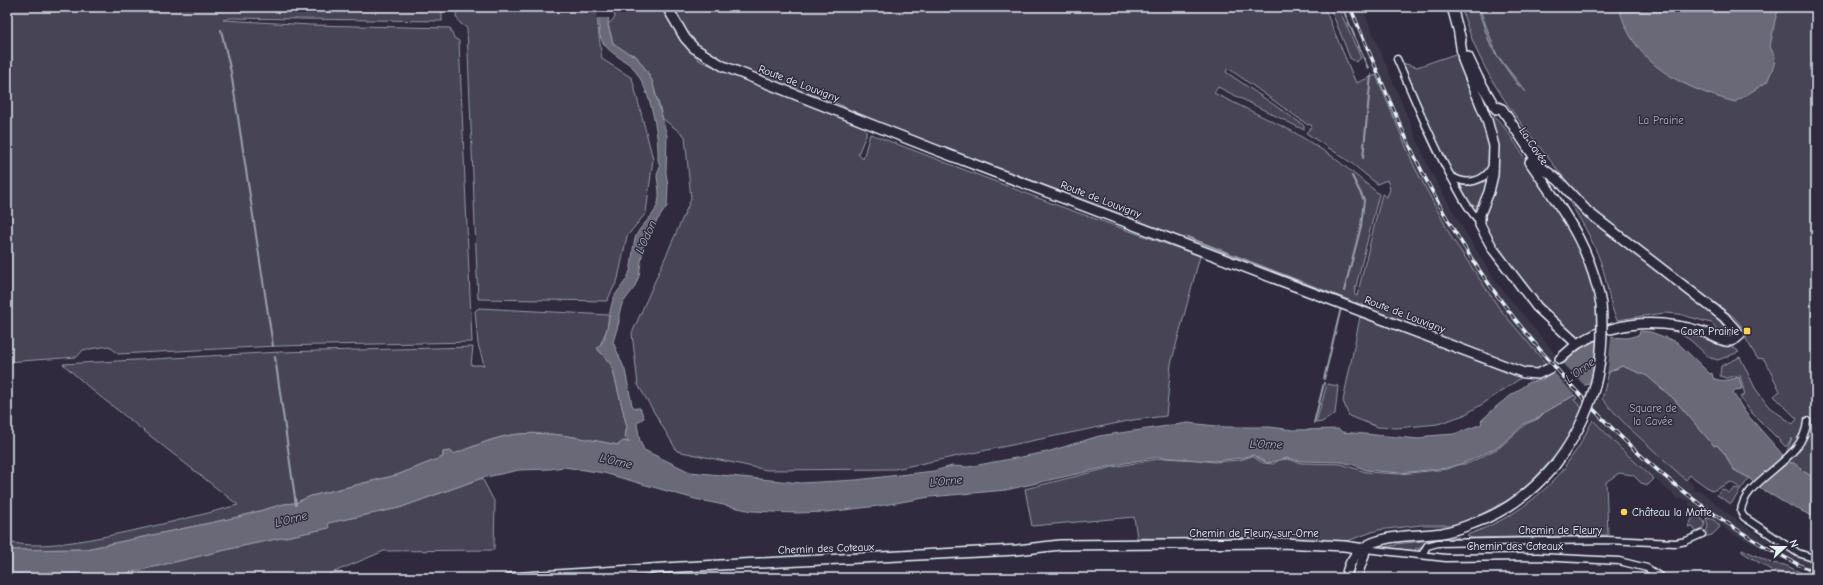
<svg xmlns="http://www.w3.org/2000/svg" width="1823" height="585" font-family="'Comic Neue',sans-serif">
<rect width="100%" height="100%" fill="#2f2a3d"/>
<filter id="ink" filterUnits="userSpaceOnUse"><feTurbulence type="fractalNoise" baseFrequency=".025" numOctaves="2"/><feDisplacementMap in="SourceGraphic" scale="8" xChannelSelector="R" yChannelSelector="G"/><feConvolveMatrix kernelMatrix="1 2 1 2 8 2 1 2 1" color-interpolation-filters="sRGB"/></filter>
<g filter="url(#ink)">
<g fill="#3b3749">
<polygon points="1346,7 1362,7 1429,168 1458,220 1496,282 1556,355 1547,365 1499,308 1471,267 1438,212 1414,166"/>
<polygon points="1589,387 1631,430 1693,485 1693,489 1695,491 1700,490 1726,512 1737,519 1737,521 1764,538 1805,560 1816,563 1816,576 1728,531 1715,520 1708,523 1705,517 1689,505 1689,501 1680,499 1679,500 1621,449 1574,400 1577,398 1579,400 1588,391 1587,389"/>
</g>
<g fill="#464455" stroke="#979aa6" fill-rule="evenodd">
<path d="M7,7h591c-3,5 3,43 4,52l30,19 21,81 -7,54 -19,23 -9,43 -11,22 -129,-2 -11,-271 -6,-4 -5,-7 1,-9h-15v13l-212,-3 -7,2 88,5 139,3 4,10 5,3 13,301 -195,4 -159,8 -9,-8 -26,4 -6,7 -70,5z"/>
<polygon points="612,7 663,7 682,42 700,61 866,127 866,135 858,154 863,159 870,134 876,136 1059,206 1200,256 1171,364 1166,416 1133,420 895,469 767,470 677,451 638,385 632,333 691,199 685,136 663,119 652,81 646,70 636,56 628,53 613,43 608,24 615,18 614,10"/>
<path d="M671,7h653l32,76 20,-8 38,91 38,72 47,70 48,57c-10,9 -27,2 -39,-1l-221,-84 -133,-53 -280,-106 -40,-19 -80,-27 -41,-17 -16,-14 -11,-13zM1228,68l80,57 1,-1 3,2 -6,7 44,29 27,22 10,-4 3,9 -3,8 -5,-3 -25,102 -3,-2 25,-100 -47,-38 -40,-25 -78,-38 4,-6 86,43v-4l-2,-2 -76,-52z"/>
<polygon points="1330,7 1338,7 1361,58 1356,62 1350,58"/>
<path d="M1461,7h355v472l-13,-8 -9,-8h-4l-5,-7 7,-18 -6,9 -34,-34 -12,-16 5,-2 -5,-20 -14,3 -6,-2 1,-10 19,-9 15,31 14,19 24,17 4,-5 -23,-23 6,-5 -16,-32 -7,-1 -11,-19v-7l-12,-15 -139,-104c-21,-21 -39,-45 -57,-68 -37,-47 -60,-80 -77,-138z"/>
<path d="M1458,53c9,25 37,84 33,109 -3,17 -26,20 -38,11 -2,-2 -4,-5 -6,-7l-45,-103 15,4z"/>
<path d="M1493,115c17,16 29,40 42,60 11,19 26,36 37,56 16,32 25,64 26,99l-21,8 -34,-27 -38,-49 -22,-37v-9l15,-56 -1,-21 -6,-22z"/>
<polygon points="1484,181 1488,183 1480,203 1475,206 1470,204 1460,189 1461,186"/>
<path d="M1570,196l144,119 16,18 -2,5 -14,-6 2,-3 -4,-6 -5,-1 -28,-8 -15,-1 -47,7c-9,-17 -9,-38 -16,-57 -8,-23 -21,-45 -35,-66z"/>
<path d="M479,308l130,7 -2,14 -9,21 11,10 3,6 15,61 -2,8 4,7 -4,-1 -7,4c-33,-6 -66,-14 -99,-11 -22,2 -44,12 -65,20l-4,-3 -7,1v5l-46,18 -86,21 -16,7 -11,1 -46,13 -152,32 -79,1v-8c33,7 68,0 100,-6 44,-9 88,-19 131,-31l-146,-115 -29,-26 218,-12 192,-5 -2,18h13l-6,-21 -3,-33z"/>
<polygon points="1360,317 1394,329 1521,378 1481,405 1464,415 1438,424 1397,428 1378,427 1349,416 1343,401"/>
<polygon points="1664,327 1704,336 1736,349 1739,352 1718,360 1710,358 1690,340 1679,333 1665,329"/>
<polygon points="1622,366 1647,375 1660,386 1674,399 1714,445 1717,445 1725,454 1734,470 1749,478 1731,504 1717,495 1722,489 1729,493 1735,488 1738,490 1740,488 1731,482 1712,491 1690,475 1686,480 1627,426 1602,399 1609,372"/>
<polygon points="1327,384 1338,386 1335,414 1322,422 1316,423"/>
<polygon points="1575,395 1577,398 1574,400 1583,409 1571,433 1556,455 1530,483 1508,500 1474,518 1453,525 1421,525 1378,530 1347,541 1137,538 1134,517 1032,526 1025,489 1113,467 1164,458 1199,460 1214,462 1240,460 1252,456 1263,463 1273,464 1279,460 1287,459 1301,463 1341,464 1366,472 1400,474 1447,469 1461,464 1467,464 1499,448 1526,424 1538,419 1544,413"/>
<path d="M1593,420l28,29 33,30 -6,6 -7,-2 -8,-8 -14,-2 -13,9 2,53 -137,3 -4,-3c42,-15 70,-35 99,-68l-1,-1 13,-18z"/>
<polygon points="482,478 495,503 494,550 384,551 320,578 81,578 124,574 238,547 328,528 327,523 399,508"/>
<polygon points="1695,513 1704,521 1705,525 1700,533 1697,533 1692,526 1688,527"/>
<path d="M1706,518c6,0 11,3 14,9l-8,8 -8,2 4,-11z"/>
<path d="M1459,537l-1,2c-14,1 -33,-1 -40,12l1,-2 -3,-1 -1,3 -31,-4 12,-2v-1z"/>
<polygon points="1742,549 1771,563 1785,565 1813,578 1790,578 1783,573 1771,570 1742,552"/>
</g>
<g fill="#696978" stroke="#9c9fab">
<path d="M600,7h9l-1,19 5,17 15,10 8,3 10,14 6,11 15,55 -1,37 2,13 -1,20 -21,31 -3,11 -4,28 -5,12 -12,16 -3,10v8l-6,20 12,28 7,35 3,3h5l4,10 -6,4 -1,2 3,17 4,9 46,22 111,11 55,-3 78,-9 18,-5 16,1 79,-15 52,-16 89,-13 38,4h44l23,3 46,-1 3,3 78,7 7,-3 27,-2 28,-10 -1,-3 17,-16 31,-23 13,-2 24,-21 25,-17 17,-5 19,1 12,-3 1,-4 11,1 26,10 33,32 2,-1 1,5c10,5 17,1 26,-1l3,12 -7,1 -2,3 12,19 45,51h4l9,8 13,8v39l-33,-16 -27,-17 -7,-7 -13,-7 -5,-5 -6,-12 -8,-9 -3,1 -40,-47 -27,-23 -25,-10 -23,11 -15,9 -9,9 -32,18 -5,5 -13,5 -25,23 -33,16 -20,6 -47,5 -34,-3 -12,-5 -13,-3 -41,-1 -13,-3 -19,5 -5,-2 -10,-6 -12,3 -28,3 -54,-4 -34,6 -119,27 -76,7 -52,9 -51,6 -31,1 -44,-2 -57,-12 -91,-26 -40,-6 -14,2 -31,1 -37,8 -83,30 -71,15 1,5 -91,19 -114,27 -43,4h-74v-28l79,-1 152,-32 46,-13 11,-1 16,-7 86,-21 46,-18v-5l7,-1 4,3c21,-8 43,-18 65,-20 33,-3 66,5 99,11l5,-4 6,1 -4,-6 2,-9 -15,-61 -15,-18c13,-8 10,-41 19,-54 5,-8 11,-13 14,-23 3,-11 2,-24 6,-35 5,-12 17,-18 21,-30 4,-11 1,-19 0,-30 0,-3 2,-5 3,-9 0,-3 -2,-5 -2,-8 1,-25 -7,-66 -22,-87 -4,-7 -9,-9 -16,-14 -24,-16 -22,-24 -20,-51z"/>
<polygon points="1477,7 1479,7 1497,55 1526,92 1517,84 1491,47"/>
<path d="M1619,7h167l-8,4 -3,9 -5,27 5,9 -1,9 -7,17 -32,20c-52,-14 -102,-37 -116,-95z"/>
</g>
<g fill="#2f2a3d">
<polygon points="598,10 610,10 611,18 596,18"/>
<polygon points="1608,335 1611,336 1611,338 1607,375 1600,379 1603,336"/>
<polygon points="1561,361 1586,387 1576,396 1552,370"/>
</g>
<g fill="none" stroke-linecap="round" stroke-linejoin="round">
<g stroke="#9c9fab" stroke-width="2">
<polyline points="1342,7 1368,68"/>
<polyline points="221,30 231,72 273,346"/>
<polyline points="1363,158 1371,75"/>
<polyline points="1187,237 1350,301"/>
<polyline points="1344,291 1361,226 1364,200 1352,176"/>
<polyline points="1328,303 1341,308"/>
<polyline points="1356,303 1372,310"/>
<polyline points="275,357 296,505"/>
<polyline points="1324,379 1341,308"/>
<polyline points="1314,423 1324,383"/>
</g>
<g stroke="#e8f1f8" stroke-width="9">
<g id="street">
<path d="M1397,59c19,43 36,87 59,127 7,13 14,26 24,36"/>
<path d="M1451,176c15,10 34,6 41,-10"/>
<path d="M1807,421c-2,41 -64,57 -66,91l3,5 54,36 18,6"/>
<polyline points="1365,549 1446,558 1538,557 1619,561 1647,568 1662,578"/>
<polyline points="1422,555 1427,546 1438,543 1606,540 1676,543 1686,541 1702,534"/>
</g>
</g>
<g stroke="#e8f1f8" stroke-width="12">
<g id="secondary">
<polyline points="667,7 685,38 694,48 723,66 936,150 1524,373 1538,374 1550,368"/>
<polyline points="1452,7 1461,40"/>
<polyline points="1459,34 1463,60 1487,120 1494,146 1493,175 1489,192 1480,214 1480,225 1493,249 1537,307 1577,344"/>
<polyline points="1468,57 1478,78 1496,109"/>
<path d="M1493,105l9,4 39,58 17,13 30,32 136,105 16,18c-4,4 -8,7 -14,6 -8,-1 -15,-7 -23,-9 -30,-9 -61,-12 -92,-3"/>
<path d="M1530,162c33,49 60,83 71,142"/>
<polyline points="1560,359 1577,344 1598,333"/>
<polyline points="509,578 681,567 1017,550 1060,545 1281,543 1344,546 1365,549"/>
<path d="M1346,578c7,-48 60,-40 96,-45 10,-2 22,-6 32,-10 32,-11 59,-32 81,-58"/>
<path d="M1357,578c1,-10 8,-20 8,-29"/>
</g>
</g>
<use href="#street" stroke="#2f2a3d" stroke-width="6"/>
<use href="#secondary" stroke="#2f2a3d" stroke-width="9"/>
<g stroke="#e8f1f8" stroke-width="3.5">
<path id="rail" d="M1350,7c30,69 57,141 94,206 33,59 73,112 118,162 73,83 153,151 254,198"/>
</g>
<use href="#rail" stroke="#2f2a3d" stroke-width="2" stroke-dasharray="6" stroke-linecap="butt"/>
<g stroke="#e8f1f8" stroke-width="12" stroke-linecap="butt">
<path id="secondary-bridge" d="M1555,465c38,-50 51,-99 46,-161"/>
</g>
<use href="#secondary-bridge" stroke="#2f2a3d" stroke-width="9"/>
</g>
</g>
<g fill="#ffd166" stroke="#2f2a3d" stroke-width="1.5">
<rect x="1743" y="327" width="8" height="8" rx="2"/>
<circle cx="1624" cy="512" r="4"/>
</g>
<g text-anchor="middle" stroke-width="3" stroke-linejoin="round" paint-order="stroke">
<g font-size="11" fill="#e8f1f8" stroke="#2f2a3d">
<text transform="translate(799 83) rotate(21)" y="4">Route de Louvigny</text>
<text transform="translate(1534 146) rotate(56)" y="4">La Cavée</text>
<text transform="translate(1101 199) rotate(21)" y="4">Route de Louvigny</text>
<text transform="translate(1405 314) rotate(21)" y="4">Route de Louvigny</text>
<text x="1560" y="534">Chemin de Fleury</text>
<text x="1254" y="537">Chemin de Fleury-sur-Orne</text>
<text x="1515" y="550">Chemin des Coteaux</text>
<text transform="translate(826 548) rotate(-2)" y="4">Chemin des Coteaux</text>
</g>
<g font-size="11" fill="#afb4bf" stroke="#2f2a3d">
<text x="1661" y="124">La Prairie</text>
<text x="1653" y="412">Square de<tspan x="1653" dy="13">la Cavée</tspan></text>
</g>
<g font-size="11" fill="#e8f1f8" stroke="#2f2a3d" text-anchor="end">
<text x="1739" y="335">Caen Prairie</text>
<text x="1632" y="516" text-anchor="start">Château la Motte</text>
</g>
<g font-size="12" font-style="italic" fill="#afb4be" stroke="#2f2a3d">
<text transform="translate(646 237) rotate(-66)" y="4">L'Odon</text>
<text transform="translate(1580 370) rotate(-36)" y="4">L'Orne</text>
<text transform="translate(1266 444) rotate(1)" y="4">L'Orne</text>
<text transform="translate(616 461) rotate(13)" y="4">L'Orne</text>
<text transform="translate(946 481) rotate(-6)" y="4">L'Orne</text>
<text transform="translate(291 519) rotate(-15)" y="4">L'Orne</text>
</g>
</g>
<rect width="1823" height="585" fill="none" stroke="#2f2a3d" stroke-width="24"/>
<rect x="12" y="12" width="1799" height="561" fill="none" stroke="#e8f1f8" stroke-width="1.5" filter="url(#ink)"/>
<g transform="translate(1785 547) rotate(69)" stroke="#2f2a3d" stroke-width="3" paint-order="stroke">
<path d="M0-3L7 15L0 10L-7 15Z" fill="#e8f1f8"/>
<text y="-6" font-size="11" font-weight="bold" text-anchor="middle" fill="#e8f1f8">N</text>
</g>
</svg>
